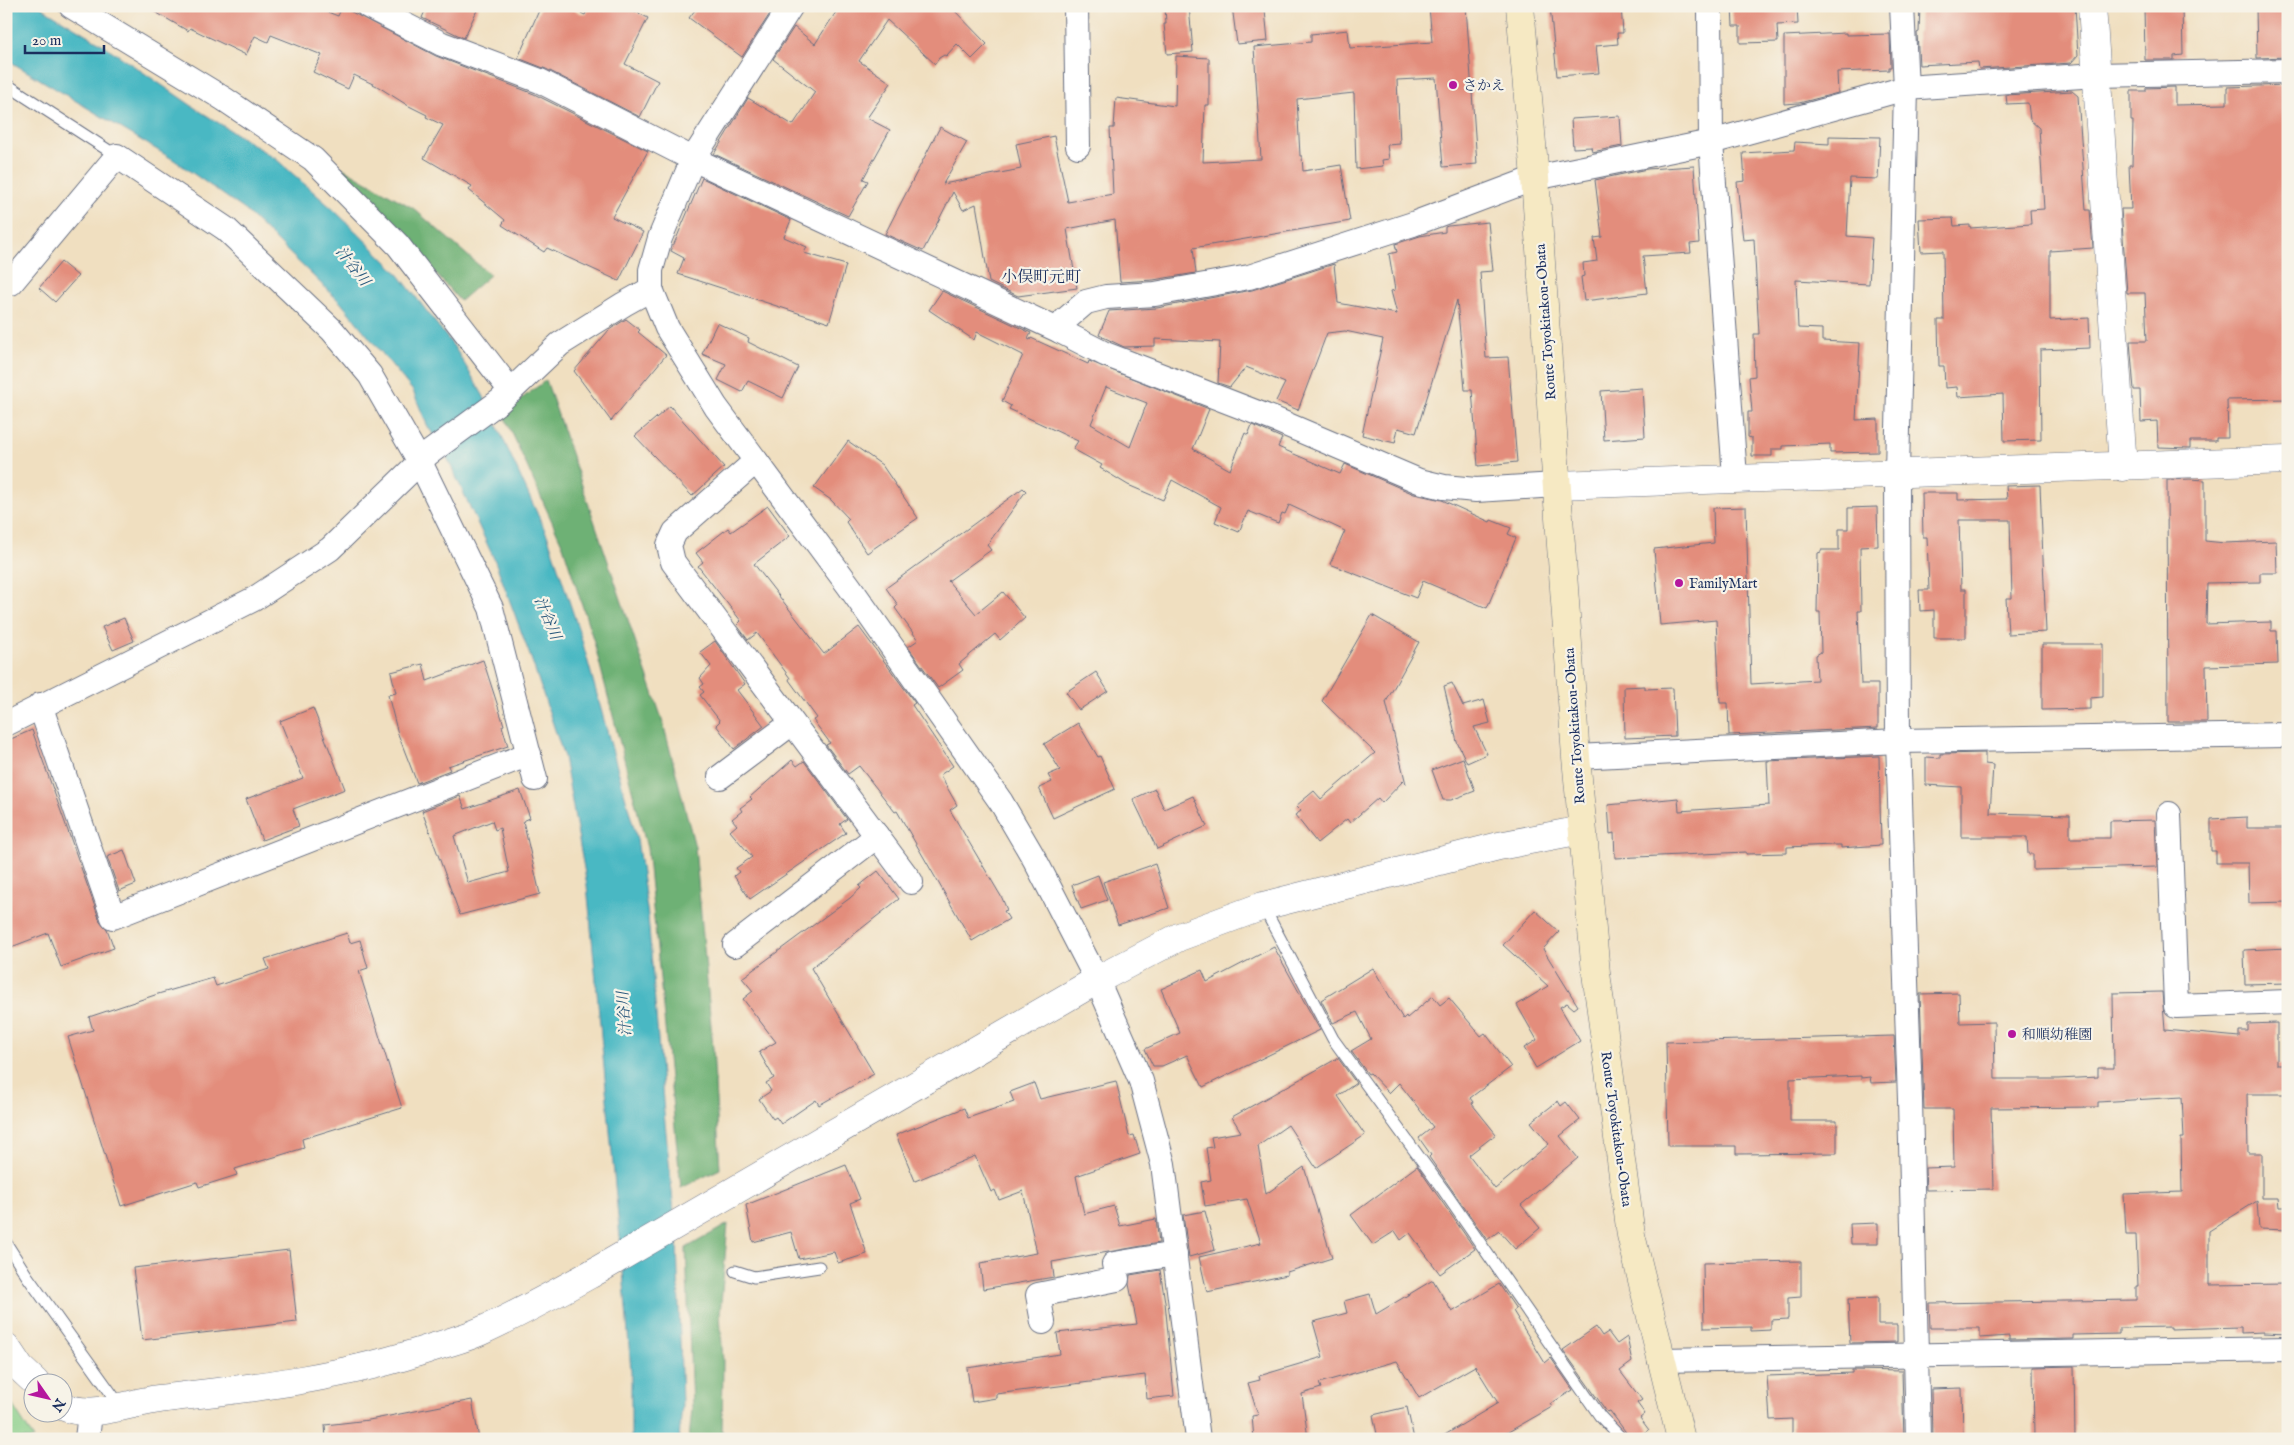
<svg xmlns="http://www.w3.org/2000/svg" width="2294" height="1445" font-family="'IM FELL English','Noto Serif JP',serif">
<rect width="100%" height="100%" fill="#f7f3e8"/>
<filter id="ink" filterUnits="userSpaceOnUse"><feTurbulence type="fractalNoise" baseFrequency=".02" numOctaves="2"/><feDisplacementMap in="SourceGraphic" scale="10" xChannelSelector="R" yChannelSelector="G"/><feConvolveMatrix kernelMatrix="1 2 1 2 8 2 1 2 1" color-interpolation-filters="sRGB"/></filter>
<filter id="wash" filterUnits="userSpaceOnUse"><feTurbulence type="fractalNoise" baseFrequency=".0096" numOctaves="4" result="noise"/><feDisplacementMap in="SourceGraphic" scale="20" xChannelSelector="R" yChannelSelector="G"/><feGaussianBlur stdDeviation="1.12" result="paint"/><feColorMatrix in="noise" values="0 0 0 0 0 0 0 0 0 0 0 0 0 0 0 0 0 1.4 0 .05"/><feComposite in="paint" operator="in"/></filter>
<g filter="url(#wash)">
<rect width="100%" height="100%" fill="#f0dfc0"/>
<polygon fill="#88ce88" stroke="#527e73" points="6,1395 34,1439 6,1439"/>
<g fill="#6eb174" stroke="#447069">
<polygon points="341,167 413,208 490,275 460,301"/>
<polygon points="546,380 662,719 695,847 713,1048 720,1169 681,1188 647,848 594,642 563,546 503,413"/>
<polygon points="728,1224 720,1314 723,1362 722,1439 689,1439 692,1408 686,1248"/>
</g>
<polygon fill="#49b8c3" stroke="#327490" points="6,6 39,6 102,44 198,110 276,159 335,211 396,271 455,348 483,395 548,537 581,637 637,839 648,916 664,1113 677,1241 682,1405 679,1439 631,1439 631,1371 623,1271 587,885 564,757 532,661 495,561 445,453 427,425 413,391 341,303 245,210 174,160 6,59"/>
<g id="blocks">
<g fill="#e38d7c" fill-rule="evenodd">
<polygon points="145,6 312,6 338,16 342,7 436,56 534,94 648,151 612,217 643,232 619,281 547,248 544,252 502,225 505,220 469,190 472,186 424,158 443,125 426,117 427,115 407,105 377,86 354,75 348,89 313,72 322,55 271,35 268,42 255,36 246,55 190,28 188,31"/>
<polygon points="427,6 479,6 464,38 422,18"/>
<polygon points="541,6 566,6 585,15 589,6 625,6 648,18 625,64 658,81 640,117 546,69 518,58"/>
<polygon points="698,6 775,6 742,57 689,18"/>
<polygon points="840,6 950,6 987,44 972,59 957,44 946,56 944,55 939,58 935,64 887,20 859,61 891,83 867,118 890,130 863,179 868,181 848,216 714,154 748,98 793,125 815,92 773,59 794,27 815,44"/>
<polygon points="1165,6 1189,6 1193,52 1167,54 1164,24 1166,24"/>
<polygon points="1232,6 1261,6 1261,10 1265,10 1268,41 1237,44"/>
<polygon points="1429,6 1466,6 1477,164 1443,167 1436,78 1397,80 1400,144 1387,145 1389,159 1382,160 1383,166 1356,169 1354,93 1297,99 1300,156 1302,156 1303,171 1341,165 1350,221 1193,248 1196,273 1153,280 1120,282 1115,220 1067,229 1077,288 1018,296 989,282 976,204 963,210 953,192 923,251 885,234 940,127 967,142 943,184 1021,169 1016,144 1054,136 1068,202 1113,194 1110,128 1114,128 1116,98 1175,106 1176,56 1209,58 1209,105 1205,105 1203,162 1261,159 1254,47 1311,42 1311,34 1348,30 1350,48 1432,42"/>
<polygon points="1550,6 1621,6 1623,33 1617,33 1618,44 1596,46 1599,73 1557,76"/>
<polygon points="1732,6 1797,6 1798,24 1777,25 1778,42 1740,43 1740,26 1733,26"/>
<polygon points="1920,6 1988,6 1988,9 2018,6 2075,6 2078,55 2071,63 1979,69 1978,62 1919,65 1917,33 1919,32"/>
<polygon points="2144,6 2182,6 2183,55 2174,56 2174,60 2145,60"/>
<polygon points="2256,6 2285,6 2285,29 2288,29 2288,57 2257,58"/>
<polygon points="1846,33 1846,35 1890,34 1891,67 1889,67 1889,70 1837,72 1838,93 1799,103 1784,104 1784,36"/>
<polygon points="2288,85 2288,399 2227,400 2228,438 2216,438 2216,441 2190,441 2190,448 2158,447 2157,421 2141,422 2140,390 2134,390 2130,341 2147,341 2145,293 2127,293 2121,209 2131,209 2129,165 2132,165 2133,121 2131,121 2131,91 2146,91 2146,88 2175,87 2175,105 2227,104 2227,87"/>
<polygon points="2072,91 2078,96 2086,210 2090,210 2093,248 2050,251 2050,320 2089,318 2090,348 2040,350 2041,440 2004,441 2003,394 1958,397 1957,387 1945,388 1944,366 1939,366 1938,320 1944,320 1943,251 1921,252 1919,219 1953,218 1954,226 1970,225 1970,228 2031,224 2030,210 2044,209 2039,128 2030,120 2028,103 2007,104 2006,95"/>
<polygon points="1620,116 1622,146 1592,152 1591,147 1573,148 1571,119"/>
<polygon points="1829,136 1880,137 1878,179 1850,178 1847,236 1872,238 1869,284 1796,280 1798,328 1822,329 1822,341 1860,343 1856,420 1878,419 1878,452 1830,453 1830,444 1783,446 1783,449 1772,449 1772,456 1752,456 1752,438 1748,437 1748,412 1752,412 1749,377 1755,376 1754,334 1759,334 1754,239 1743,240 1737,182 1745,181 1743,153 1794,150 1795,142 1829,144"/>
<polygon points="1694,166 1699,243 1690,244 1691,253 1643,256 1647,293 1584,301 1581,277 1584,276 1583,263 1597,261 1594,238 1602,237 1595,180 1647,169"/>
<polygon points="702,178 791,220 784,237 807,247 804,253 846,265 829,323 678,274 684,258 671,251"/>
<polygon points="1488,222 1493,271 1480,272 1486,358 1508,357 1517,462 1478,466 1472,390 1465,390 1457,300 1416,433 1398,428 1395,443 1362,435 1383,339 1345,331 1327,333 1298,410 1276,401 1285,383 1246,367 1230,387 1218,383 1220,342 1155,339 1155,346 1124,347 1099,335 1109,311 1157,308 1252,290 1334,264 1338,303 1397,314 1391,291 1395,290 1389,254 1397,252 1395,244 1420,236 1445,232 1445,227 1448,226"/>
<polygon points="61,262 78,276 55,302 39,288"/>
<path d="M942,291l89,42 -3,6 2,1 1,-2 57,26 1,-3 120,48 -16,40 37,21 15,-37 3,2 4,-10 30,13 -4,9 62,27 5,-10 69,30 28,6 48,22 1,-2 20,8 -3,6 8,4 -29,70 -64,-27 -7,17 -86,-34 15,-33 -56,-26 -4,9 -3,-1 -4,10 -30,-12 -9,21 -24,-10 6,-15 -49,-27 -9,20 -35,-15 -28,-17 2,-3 -29,-16 5,-8 -69,-32 2,-3 -9,-5 21,-46 -46,-23 -3,8 -45,-30zM1106,387l41,16 -17,44 -39,-23z"/>
<polygon points="626,319 640,330 638,332 666,355 611,421 574,371 609,330"/>
<polygon points="717,323 749,338 748,342 798,367 783,398 748,381 742,392 718,380 726,364 702,354"/>
<polygon points="1642,388 1645,437 1604,440 1601,391"/>
<polygon points="670,406 724,467 692,496 635,436"/>
<polygon points="848,441 882,465 918,518 867,553 846,522 849,519 831,500 814,488"/>
<polygon points="2190,479 2205,480 2205,541 2225,543 2276,541 2277,573 2260,573 2260,582 2207,583 2206,624 2271,622 2271,631 2277,631 2278,664 2206,666 2207,722 2168,722 2167,480"/>
<polygon points="2040,485 2046,632 2008,634 2006,598 2012,598 2010,520 1959,520 1961,589 1966,589 1966,638 1934,638 1934,610 1920,611 1919,590 1929,590 1927,537 1923,537 1922,493 1958,493 1958,500 2007,499 2006,486"/>
<polygon points="1023,488 1026,491 987,545 991,550 948,581 976,614 1003,592 1025,618 1000,640 995,634 959,664 963,670 938,688 908,647 918,640 895,608 898,605 886,588"/>
<polygon points="768,506 790,536 754,564 824,654 859,627 915,703 912,705 953,766 940,775 957,805 950,810 1002,898 1007,910 1004,911 1009,919 972,941 897,811 895,812 859,766 848,774 826,745 830,743 813,720 817,718 789,680 790,678 757,633 748,640 737,625 741,621 698,566 703,562 696,553 728,528 731,532"/>
<polygon points="1746,507 1751,684 1817,680 1816,655 1821,652 1820,612 1817,612 1818,553 1821,552 1821,550 1839,550 1839,529 1848,529 1848,508 1877,507 1878,546 1860,547 1861,611 1858,611 1861,684 1878,684 1878,728 1729,735 1728,703 1720,703 1716,620 1660,625 1654,549 1714,543 1713,508"/>
<polygon points="1372,615 1419,642 1386,702 1406,784 1403,781 1382,803 1378,798 1350,823 1347,819 1317,843 1295,815 1301,811 1296,806 1314,791 1321,799 1375,753 1322,701"/>
<polygon points="124,618 134,641 113,650 102,627"/>
<polygon points="715,641 745,684 737,690 764,726 734,749 716,725 720,721 700,695 704,692 700,687 704,684 700,678 711,666 700,652"/>
<polygon points="2042,644 2103,644 2103,697 2090,698 2090,709 2042,710"/>
<polygon points="483,660 504,725 502,726 508,746 448,766 450,770 417,783 398,734 388,695 396,693 391,672 423,664 427,681"/>
<polygon points="1096,672 1108,691 1079,710 1066,692"/>
<polygon points="1452,683 1463,706 1484,700 1490,723 1474,727 1487,754 1467,763 1457,742 1444,686"/>
<polygon points="1645,686 1645,689 1673,688 1675,736 1625,738 1624,687"/>
<polygon points="313,708 345,789 293,809 299,826 262,840 246,799 303,778 280,721"/>
<polygon points="1078,723 1098,757 1100,756 1115,789 1053,818 1039,788 1052,782 1048,775 1060,770 1044,744"/>
<polygon points="32,730 100,921 107,929 114,948 61,967 48,933 6,949 6,741"/>
<polygon points="1985,753 1985,764 1993,765 1990,813 2070,815 2070,838 2110,838 2110,821 2155,820 2157,867 2033,870 2033,854 2028,854 2027,837 1961,837 1961,787 1926,785 1926,757 1940,758 1940,754"/>
<polygon points="1879,756 1881,845 1841,848 1841,845 1832,845 1787,847 1787,853 1746,854 1746,852 1615,858 1614,833 1610,834 1608,805 1678,798 1679,811 1769,805 1767,761"/>
<polygon points="1463,758 1475,791 1451,800 1443,800 1432,770"/>
<polygon points="792,760 797,766 804,761 847,819 840,824 846,833 750,899 734,876 739,872 736,868 752,857 730,831 737,825 732,819 742,811 740,808 752,799 750,797"/>
<polygon points="1155,789 1164,809 1193,796 1207,826 1157,849 1133,799"/>
<path d="M520,790l10,28 -7,3 17,73 -80,21 -38,-104 38,-15 5,13zM492,821l3,9 5,-2 9,44 -41,11 -14,-47z"/>
<polygon points="2247,817 2247,828 2288,828 2288,902 2249,903 2248,863 2216,863 2216,851 2211,851 2211,819"/>
<polygon points="124,850 136,884 119,891 107,857"/>
<polygon points="1155,864 1169,908 1118,925 1103,882"/>
<polygon points="878,871 899,899 811,968 874,1074 819,1105 816,1100 781,1124 776,1117 773,1119 759,1099 771,1091 766,1083 774,1078 759,1052 776,1042 743,999 753,991 742,978 850,898 861,888 859,886"/>
<polygon points="1098,875 1107,900 1081,909 1072,885"/>
<polygon points="1535,910 1559,932 1543,949 1578,1006 1574,1009 1567,1003 1560,1007 1580,1041 1536,1068 1524,1048 1537,1040 1517,1005 1548,986 1503,945"/>
<polygon points="347,933 350,943 360,940 368,968 359,971 402,1108 302,1139 304,1148 235,1169 237,1175 199,1187 197,1182 121,1206 68,1037 93,1030 89,1017 158,994 213,978 216,986 269,969 265,959"/>
<polygon points="1274,947 1320,1030 1203,1087 1187,1055 1162,1066 1153,1066 1145,1049 1180,1033 1161,989 1202,970 1207,982"/>
<polygon points="2288,948 2288,983 2245,984 2244,950"/>
<polygon points="1373,968 1403,1019 1406,1016 1407,1018 1433,996 1440,1005 1449,998 1481,1036 1485,1033 1511,1067 1470,1098 1473,1102 1472,1104 1496,1134 1469,1155 1495,1189 1549,1144 1531,1122 1558,1101 1561,1106 1566,1102 1580,1120 1560,1136 1578,1158 1521,1205 1540,1228 1515,1249 1499,1231 1487,1240 1429,1157 1431,1155 1419,1138 1433,1127 1399,1083 1389,1093 1370,1073 1368,1074 1351,1051 1371,1039 1357,1012 1333,1023 1321,1000"/>
<polygon points="2162,992 2165,1030 2239,1037 2239,1031 2248,1031 2248,1024 2277,1023 2277,1064 2288,1064 2288,1094 2247,1094 2248,1153 2262,1153 2262,1198 2278,1198 2279,1207 2288,1207 2288,1230 2259,1229 2257,1201 2209,1231 2209,1285 2288,1284 2288,1334 2263,1333 2263,1332 2241,1333 2241,1327 2171,1329 2171,1327 2119,1328 2119,1334 2073,1335 2073,1339 2009,1340 2009,1336 1980,1338 1980,1328 1930,1328 1929,1303 2136,1300 2136,1286 2138,1286 2136,1235 2126,1235 2124,1194 2182,1192 2181,1138 2184,1138 2182,1097 2098,1102 2098,1107 1991,1108 1993,1189 1926,1190 1925,1168 1954,1167 1953,1109 1924,1109 1920,994 1959,993 1960,1023 1994,1022 1995,1079 2058,1079 2098,1077 2098,1068 2114,1068 2113,993"/>
<polygon points="1894,1036 1896,1082 1871,1083 1870,1077 1861,1078 1861,1076 1790,1079 1790,1121 1837,1121 1837,1153 1736,1154 1736,1146 1668,1146 1666,1042"/>
<polygon points="1338,1058 1356,1083 1338,1096 1365,1135 1316,1168 1288,1125 1258,1146 1266,1194 1304,1167 1332,1258 1287,1272 1287,1275 1207,1292 1199,1257 1261,1243 1247,1199 1205,1206 1201,1182 1211,1180 1206,1148 1213,1147 1211,1137 1241,1132 1232,1117"/>
<polygon points="1116,1081 1129,1136 1134,1135 1140,1154 1076,1176 1084,1214 1114,1206 1120,1226 1156,1219 1159,1243 1052,1262 1054,1277 983,1289 980,1263 1037,1253 1023,1191 999,1200 995,1190 991,1192 975,1156 915,1181 896,1135 964,1108 968,1118 1014,1102 1010,1092 1034,1083 1040,1099"/>
<polygon points="846,1165 860,1199 850,1203 867,1254 838,1263 834,1252 799,1259 791,1232 753,1242 746,1205"/>
<polygon points="1417,1166 1475,1249 1440,1274 1410,1233 1401,1240 1395,1231 1373,1245 1351,1215"/>
<polygon points="1205,1211 1215,1250 1189,1257 1183,1215"/>
<polygon points="1878,1223 1878,1244 1851,1244 1850,1224"/>
<polygon points="289,1250 297,1322 142,1340 133,1268"/>
<polygon points="1801,1261 1801,1297 1788,1298 1788,1319 1771,1320 1771,1330 1751,1331 1751,1327 1704,1328 1703,1263"/>
<polygon points="1160,1270 1165,1302 1174,1396 1147,1399 1145,1375 996,1394 996,1398 972,1402 967,1368 1060,1354 1057,1333 1137,1324 1129,1284 1130,1275"/>
<polygon points="1433,1280 1452,1312 1499,1284 1516,1309 1513,1311 1545,1363 1551,1358 1573,1390 1550,1404 1552,1407 1496,1439 1438,1439 1498,1403 1475,1366 1419,1398 1397,1361 1319,1383 1321,1388 1302,1394 1308,1439 1254,1439 1252,1416 1258,1415 1248,1383 1260,1380 1259,1376 1323,1357 1313,1322 1347,1313 1344,1301 1370,1294 1376,1314"/>
<polygon points="1878,1298 1878,1325 1897,1325 1897,1342 1850,1343 1848,1299"/>
<polygon points="1596,1327 1602,1336 1608,1332 1617,1344 1627,1337 1632,1362 1620,1371 1642,1400 1637,1403 1645,1414 1640,1418 1649,1430 1637,1439 1631,1439 1610,1411 1607,1412 1563,1350"/>
<polygon points="2074,1366 2075,1439 2034,1439 2033,1367"/>
<polygon points="1852,1370 1902,1371 1904,1439 1869,1439 1869,1437 1792,1439 1792,1419 1770,1420 1767,1376 1852,1373"/>
<polygon points="1962,1388 1963,1439 1932,1439 1931,1389"/>
<polygon points="472,1400 479,1439 326,1439 325,1425 369,1420"/>
<polygon points="1407,1407 1414,1439 1378,1439 1373,1415"/>
</g>
</g>
</g>
<g filter="url(#ink)">
<use href="#blocks" fill-opacity="0" stroke="#666d80" stroke-width="1"/>
<g fill="none" stroke-linecap="round" stroke-linejoin="round">
<g stroke="#666d80" stroke-width="13">
<g id="service">
<polyline points="6,84 117,156"/>
<polyline points="1263,906 1333,1039 1444,1191 1600,1416 1622,1439"/>
<polyline points="6,1243 27,1276 121,1407"/>
<polyline points="735,1271 754,1277 819,1267"/>
</g>
</g>
<g stroke="#666d80" stroke-width="26">
<g id="minor">
<polyline points="71,6 224,99 313,159 398,245 511,391"/>
<polyline points="368,6 442,44 540,81 693,159 1060,331 1105,354 1276,420 1419,481 1444,487 1476,490 1556,485"/>
<polyline points="791,6 693,159 660,238 651,270 651,289 667,328 716,407 849,586 1001,802 1035,860 1097,980 1141,1081 1163,1164 1198,1439"/>
<polyline points="1076,6 1078,146"/>
<polyline points="1710,6 1711,142 1735,477"/>
<polyline points="1902,6 1906,88 1897,472 1898,741 1910,1100 1918,1439"/>
<polyline points="11,283 117,156 226,229 332,330 370,375 420,462 491,608 535,779"/>
<polyline points="1060,331 1065,320 1086,302 1106,297 1155,294 1249,277 1413,224 1535,178 1711,142 1906,88 2097,75 2288,71"/>
<polyline points="756,461 675,532 669,545 673,562 911,882"/>
<polyline points="40,705 113,917 529,754"/>
<polyline points="6,724 254,599 330,549 429,453 500,401 560,344 624,304 651,289"/>
<polyline points="1576,757 1898,741 2288,735"/>
<polyline points="720,777 792,723"/>
<polyline points="2169,814 2176,1006 2288,1002"/>
<polyline points="735,945 877,836"/>
<polyline points="1043,1322 1038,1295 1117,1279 1114,1264 1175,1254"/>
<polyline points="1660,1360 2288,1349"/>
<polyline points="87,1439 90,1413"/>
</g>
</g>
<g stroke="#666d80" stroke-width="29">
<g id="tertiary">
<polyline points="2092,6 2123,467"/>
<polyline points="1556,485 2288,460"/>
<polyline points="6,1347 20,1368 35,1382"/>
<path d="M62,1406c31,14 65,-3 97,-7 94,-11 184,-21 275,-52 15,-5 32,-9 47,-16 40,-18 79,-40 117,-61l499,-290 82,-43 84,-31 236,-60 83,-16"/>
</g>
</g>
<g stroke="#666d80" stroke-width="29">
<polyline id="secondary" points="1520,6 1535,178 1576,757 1596,973 1631,1235 1681,1439"/>
</g>
<use href="#service" stroke="#fff" stroke-width="11"/>
<use href="#minor" stroke="#fff" stroke-width="24"/>
<use href="#tertiary" stroke="#fff" stroke-width="28"/>
<use href="#secondary" stroke="#f6e9c3" stroke-width="28"/>
</g>
</g>
<g fill="#b5179e" stroke="#f7f3e8" stroke-width="2">
<circle cx="1453" cy="85" r="5"/>
<circle cx="1679" cy="583" r="5"/>
<circle cx="2012" cy="1034" r="5"/>
</g>
<g text-anchor="middle" stroke-width="4.5" stroke-linejoin="round" paint-order="stroke">
<g font-size="14" fill="#1b2f5e" stroke="#f7f3e8" text-anchor="start">
<text x="1463" y="90">さかえ</text>
<text x="1689" y="588">FamilyMart</text>
<text x="2022" y="1039">和順幼稚園</text>
</g>
<g font-size="14" fill="#1b2f5e" stroke="#f7f3e8">
<text transform="translate(1545 322) rotate(-94)" y="5">Route Toyokitakou-Obata</text>
<text transform="translate(1574 726) rotate(-94)" y="5">Route Toyokitakou-Obata</text>
<text transform="translate(1617 1129) rotate(82)" y="5">Route Toyokitakou-Obata</text>
</g>
<g font-size="15" font-style="italic" fill="#29587c" stroke="#f7f3e8">
<text transform="translate(353 266) rotate(52)" y="5">汁谷川</text>
<text transform="translate(548 618) rotate(67)" y="5">汁谷川</text>
<text transform="translate(624 1014) rotate(-94)" y="5">汁谷川</text>
</g>
<g font-size="16" fill="#1b2f5e" stroke="#f7f3e8">
<text x="1041" y="282">小俣町元町</text>
</g>
</g>
<rect width="2294" height="1445" fill="none" stroke="#f7f3e8" stroke-width="25"/>
<g transform="translate(48 1398) rotate(124)"><circle r="24" fill="#f7f3e8" stroke="#9fa5b1"/>
<path d="M0-4L9 19L0 12L-9 19Z" fill="#b5179e"/>
<text y="-8" font-size="14" font-weight="bold" text-anchor="middle" fill="#1b2f5e">N</text>
</g>
<path d="M25 45v8h79v-8" fill="none" stroke="#1b2f5e" stroke-width="2.5"/>
<text x="32" y="45" font-size="15" fill="#1b2f5e" stroke="#f7f3e8" stroke-width="4" paint-order="stroke">20 m</text>
</svg>
